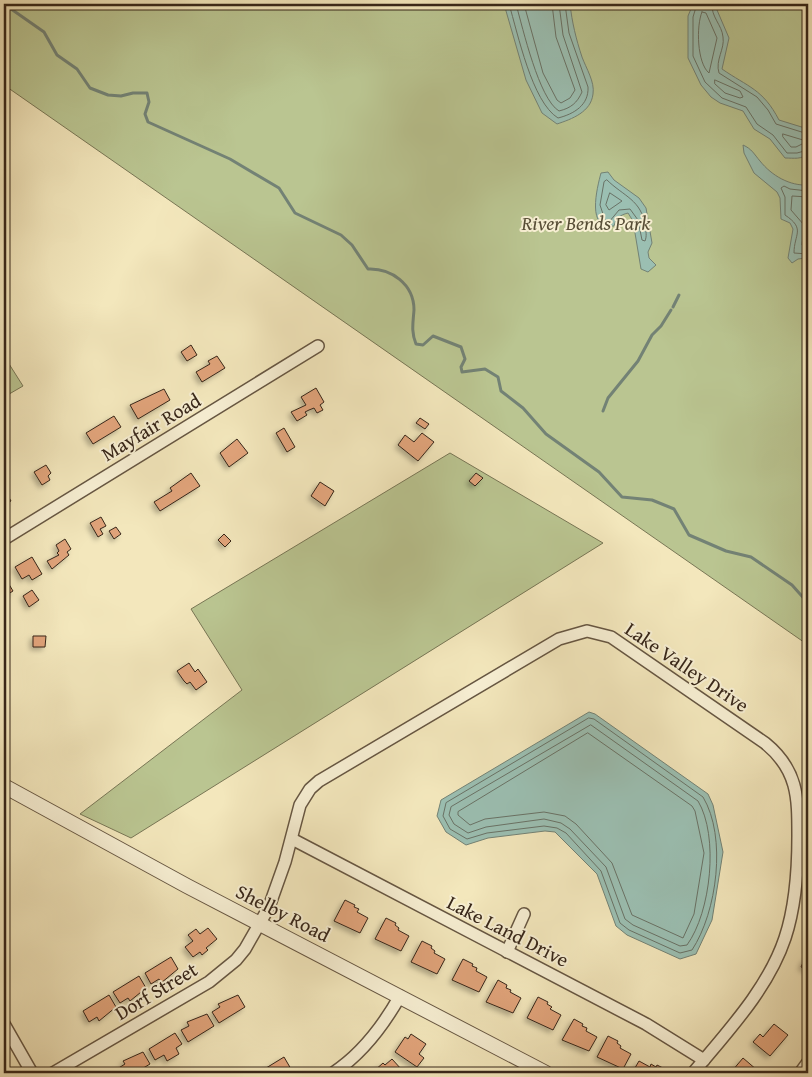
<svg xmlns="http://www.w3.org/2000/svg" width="812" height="1077" font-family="'Gentium Book Plus',serif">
<defs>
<filter id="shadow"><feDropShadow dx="-3" dy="3" stdDeviation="2.5" flood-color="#0004"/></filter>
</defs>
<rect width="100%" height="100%" fill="#f3e7bc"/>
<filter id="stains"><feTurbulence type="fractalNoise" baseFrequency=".004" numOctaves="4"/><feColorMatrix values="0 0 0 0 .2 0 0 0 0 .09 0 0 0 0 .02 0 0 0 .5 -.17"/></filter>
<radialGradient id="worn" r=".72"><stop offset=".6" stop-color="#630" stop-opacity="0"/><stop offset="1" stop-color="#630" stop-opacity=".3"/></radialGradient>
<g fill="#bac591" stroke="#787655">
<polygon points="4,4 808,4 808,645 4,85"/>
<polygon points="4,356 23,386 4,397"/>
<polygon points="450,453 603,543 131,838 80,814 242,690 191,609"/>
</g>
<g fill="#9bbfb2" stroke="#738275">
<path d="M504,4h66c2,18 6,35 12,53 4,11 13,25 11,37 -2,18 -21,25 -36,30l-15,-11 -16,-33z"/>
<path d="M693,4h24v6l12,28 -7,31c26,18 41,20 57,51l29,9v24c-6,7 -14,5 -23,5l-15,-19 -16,-10 -11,-18 -23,-8 -9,-6 -10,-12 -13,-27v-42z"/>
<path d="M743,145c9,4 11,9 17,16 12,15 30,25 48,24v78l-2,-5 -8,1 -6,4 -4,-5 5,-29 -3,-6 -9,-4 -1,-21 -3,-6 -23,-19 -10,-20z"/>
<path d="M608,172l6,8 25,18 7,10 6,35 -4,9 1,6 7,7 -8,7 -7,-3 -8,-48 -5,-8c-8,2 -12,5 -14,13 -28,5 -17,-38 -13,-53z"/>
<polygon points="589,712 595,714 708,794 713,805 723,852 712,920 696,954 680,959 627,935 616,926 597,874 555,832 545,831 488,838 466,845 446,832 437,816 441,800"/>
</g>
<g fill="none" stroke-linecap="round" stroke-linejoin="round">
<g stroke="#697266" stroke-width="1">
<path d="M509,4c9,30 23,98 49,114 16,-4 31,-13 30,-31l-19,-54 -4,-29"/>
<path d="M516,4c7,25 23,95 43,107 12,-3 18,-8 23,-19l-19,-57 -4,-31"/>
<polyline points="524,4 543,73 557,100 561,103 570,98 575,90 556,37 552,4"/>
<polyline points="697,4 693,17 693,56 705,82 722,98 746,107 757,124 773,135 787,153 797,153 808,150"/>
<path d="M712,4c-1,13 10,21 11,33 2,12 -8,23 -4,36l38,24 11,13 8,14 32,10"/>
<path d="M702,12l4,1 11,25 -8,35c-12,-10 -13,-47 -7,-61z"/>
<polygon points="715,80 740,91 743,97 740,98 725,93 715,84"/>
<polygon points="783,134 803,140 804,143 796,147 791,147 783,137"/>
<path d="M607,180c16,16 35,20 38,46 1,5 2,10 0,15l-3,-1 -4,-20 -8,-11 -11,1 -10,12 -4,-2 -5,-15 4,-23z"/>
<path d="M808,191l-18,-2 -6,-3 -3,2 4,9v18c21,14 9,19 9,38l14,1"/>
<polygon points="610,193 622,201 609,210 606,205"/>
<polyline points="808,197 792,196 791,210 804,225 802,245 808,247"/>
<path d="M589,718l5,1 109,78c24,40 14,115 -11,153l-12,3 -51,-23 -9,-7 -19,-52 -35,-38 -9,-5 -13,-2 -57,7 -20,6 -17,-10 -7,-13 3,-13z"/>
<path d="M591,725l107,76c21,35 13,111 -11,144l-7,1 -47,-21 -8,-6 -19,-52 -36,-38 -9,-6 -17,-4 -58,8 -18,6 -14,-9 -5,-9 2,-8z"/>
<polygon points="588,733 692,806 695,811 704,853 694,914 683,938 632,915 612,863 576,824 565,816 544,812 485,819 470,825 458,815 458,812"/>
</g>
<g stroke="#738275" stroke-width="3">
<path d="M4,4l40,28 13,23 20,14 13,19 18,7 13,1 12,-3h14l2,9 -4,12 3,8 82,37 49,29 16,25 46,22 11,10 16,24c23,-1 46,15 46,41 -1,13 -3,22 2,34l7,1 10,-9 28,11 4,12 -4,8 1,5 23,-3 13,8 3,14 22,17 23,26 53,38 23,25 30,3 22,9 15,26 37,16 25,6 41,28 16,18"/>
<polyline points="673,307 679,295"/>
<polyline points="603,411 608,398 638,361 652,335 661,326 671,310"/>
</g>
</g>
<g fill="#e0a37a" stroke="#372619" filter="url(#shadow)">
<polygon points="191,345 197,355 187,361 181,352"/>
<polygon points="217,356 225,368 202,382 196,372 210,364 208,361"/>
<polygon points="316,388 324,402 320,405 323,410 317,413 314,408 309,410 305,412 307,415 297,421 291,412 306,405 301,397"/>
<polygon points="164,389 170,400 138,419 130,405"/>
<polygon points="114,416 121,427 93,444 86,433"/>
<polygon points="420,418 429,424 425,429 416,423"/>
<polygon points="284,428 295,447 287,452 276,433"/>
<polygon points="422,433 434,442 418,461 398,445 405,435 414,442"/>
<polygon points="237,439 248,453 229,467 220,453"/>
<polygon points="46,465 51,473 48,476 50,480 42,485 34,472"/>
<polygon points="191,473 200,486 160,511 154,502 172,491 170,488"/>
<polygon points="476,473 483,478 475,486 469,481"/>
<polygon points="320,482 334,491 325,506 311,496"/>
<polygon points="4,489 11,501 4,505"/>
<polygon points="101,517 106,526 100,529 103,534 98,537 90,523"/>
<polygon points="116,527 121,534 114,539 109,531"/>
<polygon points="224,534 231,541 225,547 218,540"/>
<polygon points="65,539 71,549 67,552 69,555 52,569 47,561 59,555 57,553 59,551 56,545"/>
<polygon points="32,557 42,574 32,580 29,575 22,579 15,567"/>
<polygon points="4,576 13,591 5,596 4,594"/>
<polygon points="32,590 39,600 29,607 23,596"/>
<polygon points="33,636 46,636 45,647 33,647"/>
<polygon points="189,663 195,672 198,669 207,682 196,690 190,682 187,684 184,681 177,671"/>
<polygon points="345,900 355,905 354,907 359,909 357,912 368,918 360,933 334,921"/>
<polygon points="386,918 396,923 395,925 399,928 398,930 409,936 401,951 375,939"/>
<polygon points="208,928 217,939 206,948 208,950 202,955 200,952 193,957 185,947 193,941 188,935 196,929 200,934"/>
<polygon points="422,941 432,946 431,948 435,951 434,953 445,959 437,974 411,962"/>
<polygon points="171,957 178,969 161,983 159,979 151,984 145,973"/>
<polygon points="805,958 808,959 808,970 801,967"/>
<polygon points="463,959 473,964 472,966 477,968 476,971 487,977 479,992 452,980"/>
<polygon points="139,976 146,988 130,1001 128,998 120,1003 113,992"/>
<polygon points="498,980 507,985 506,988 511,990 510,992 521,998 513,1013 486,1002"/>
<polygon points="109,995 116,1007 99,1021 97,1017 89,1022 83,1011"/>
<polygon points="238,995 245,1007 219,1023 212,1012 220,1007 218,1004"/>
<polygon points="538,997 548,1002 547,1004 552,1007 550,1009 561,1015 553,1030 527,1018"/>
<polygon points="207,1014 214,1026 188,1042 181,1030 189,1026 187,1022"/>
<polygon points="574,1019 583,1024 582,1026 587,1028 586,1031 597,1037 589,1051 562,1040"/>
<polygon points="774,1024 788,1035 770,1056 753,1042 760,1034 763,1037"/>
<polygon points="175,1033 182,1044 176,1048 179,1054 167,1061 164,1055 155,1060 149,1049"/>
<polygon points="411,1034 426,1044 419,1054 424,1058 417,1067 395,1052 405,1037 408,1039"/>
<polygon points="608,1036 618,1041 617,1043 621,1046 620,1048 631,1054 623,1069 597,1057"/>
<polygon points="143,1052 150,1064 135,1073 120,1073 117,1069 125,1064 123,1061"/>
<polygon points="284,1057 291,1069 284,1073 258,1073"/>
<polygon points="743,1058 757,1070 754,1073 726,1073 729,1069 732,1071"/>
<polygon points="392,1059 402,1070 398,1073 375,1073 374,1071 383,1063 385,1065"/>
<polygon points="639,1061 650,1067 651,1064 656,1067 657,1065 667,1070 665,1073 632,1073"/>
</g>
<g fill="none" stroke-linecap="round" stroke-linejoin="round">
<g stroke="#665642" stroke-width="14">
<g id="minor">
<polyline points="4,539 318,346"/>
<polyline points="292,839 646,1024 704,1060"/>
<polyline points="507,952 524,914"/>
<polyline points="4,1024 32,1073"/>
<path d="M53,1073l156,-91 27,-22 9,-11 24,-42 16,-45 15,-57 10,-16 9,-8 240,-142 28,-8 24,6 154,106c33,27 33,54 33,93 0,34 -2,69 -13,102 -17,51 -58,94 -92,135"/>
<path d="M333,1073c29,-19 50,-47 67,-77"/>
<polyline points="800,1073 808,1062"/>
</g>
</g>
<g stroke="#665642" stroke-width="16">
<polyline id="tertiary" points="4,786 187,886 546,1073"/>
</g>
<use href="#minor" stroke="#f7efd3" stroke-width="11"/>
<use href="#tertiary" stroke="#f7efd3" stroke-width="14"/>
</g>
<g text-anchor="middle" stroke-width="4" stroke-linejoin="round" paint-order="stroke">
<g font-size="20" font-style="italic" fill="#584e37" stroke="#f7efd3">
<text x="586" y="230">River Bends Park</text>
</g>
<g font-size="20" fill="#372619" stroke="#f7efd3">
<text transform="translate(151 427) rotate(-31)" y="7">Mayfair Road</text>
<text transform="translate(687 667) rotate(34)" y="7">Lake Valley Drive</text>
<text transform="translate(283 913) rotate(27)" y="7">Shelby Road</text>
<text transform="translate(508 931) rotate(27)" y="7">Lake Land Drive</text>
<text transform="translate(156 991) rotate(-31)" y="7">Dorf Street</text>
</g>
</g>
<rect width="812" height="1077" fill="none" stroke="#f3e7bc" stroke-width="20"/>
<rect x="5" y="5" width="802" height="1067" fill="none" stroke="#372619" stroke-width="2.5"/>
<rect x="10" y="10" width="792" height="1057" fill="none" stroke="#372619"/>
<rect width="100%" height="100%" filter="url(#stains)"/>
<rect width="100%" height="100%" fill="url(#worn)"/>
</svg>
